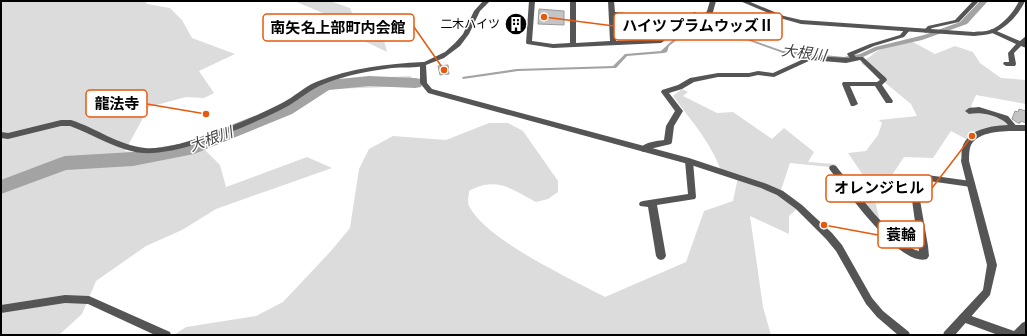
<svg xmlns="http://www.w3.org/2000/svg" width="1027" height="336" font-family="'Alegreya Sans','Noto Sans JP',sans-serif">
<rect width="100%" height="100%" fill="#fff"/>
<g fill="#dcdcdc">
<path d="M1,1h144l2,3 23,4 12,12 10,18 43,16 -36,17 15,22 -10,5 -18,-1 -37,10 -24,44c32,4 41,2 71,-10l24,24 6,22 81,-30 25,11 -116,41 -34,21 -36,16 -50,35 -14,33 -23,21h-58z"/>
<polygon points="294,1 330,1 350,8 356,24 380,26 387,52 362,40 342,23 330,16"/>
<polygon points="660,16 672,16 700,27 677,34 664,42"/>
<path d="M911,41l24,13 20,-8 18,6 7,11 21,15 25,2v24l-50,-9 -5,11 11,7 21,6 6,7 -25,2 -18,11 -15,-8 -18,27 -29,-1 -29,44 7,28 -52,-62 -40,-4 -10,30 19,14 -10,9v18l-39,-18 13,91 8,28h-597l12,-8 70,-11 27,-14 48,-51 19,-23 9,-59 10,-20 24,-13 53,4 43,-17h19l15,8 35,50v11l-10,7 -12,3c-24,-13 -40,-26 -67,-11 0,4 -2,11 0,15 17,34 102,73 136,91l81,-35 18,-51 29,-10 5,-24 -17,-6c-9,-27 -31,-52 -48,-75l9,-7 6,3 -5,4 34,17 16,-1 39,27 12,-11 30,24 -6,10 27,2 17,27 14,-5 -1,-8 -17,-25 18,-2 12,-16 4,-12 -3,-3 38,-4 -6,-12 -50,-41 18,-13z"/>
<polygon points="411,76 413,86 307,90 329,80"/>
</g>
<polygon fill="#a3a3a3" points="980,1 988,1 967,24 922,40 878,50 863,57 845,59 783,53 744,39 729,38 700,30 682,36 669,46 667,52 664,53 627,56 616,68 518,71 463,79 462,77 517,69 613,66 625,54 661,51 679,34 701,28 729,36 744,37 783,51 844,57 860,54 875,47 924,35 960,22"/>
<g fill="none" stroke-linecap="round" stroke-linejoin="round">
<polygon fill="#a3a3a3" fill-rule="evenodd" points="369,76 415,78 421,79 423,83 421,87 415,88 369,86 329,90 292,114 194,154 133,166 66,170 1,194 1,180 59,158 65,156 133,152 185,143 280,106 319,81"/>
</g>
<g fill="#c4c4c4" stroke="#999">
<polygon points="539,9 564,11 564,25 538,24"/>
<polygon points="448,65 449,74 440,75 438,66"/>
<polygon points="1019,109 1026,111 1026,123 1021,121 1020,123 1018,123 1012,119 1015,111 1018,112"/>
</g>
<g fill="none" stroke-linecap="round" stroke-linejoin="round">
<g fill="#555" fill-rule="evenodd">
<path d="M529,1h6l-3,40 21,3 17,-1v-42h6v42l34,-2 -2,-40h6l1,11 44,4 5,25 -3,2 -108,5 -26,-4 -1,-1zM615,16l39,3 3,20 -41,2z"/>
<polygon points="710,1 716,1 713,12 709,17 729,23 751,26 754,28 751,30 728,27 692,15 691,14 694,12 704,15 707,11"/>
<polygon points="973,1 979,1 959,22 932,28 926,33 923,31 928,26 955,20"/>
<path d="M907,28l3,2 -6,7 -30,9 -20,9 2,2h7l23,21 1,2 -5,5 11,16 -1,2h-6l-11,-17h-25l8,18 -4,2h-3l-9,-22 1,-2h34l3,-2 -20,-20 -14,3 -35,-3 -37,17 -16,-2 -9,2h-31l-24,5 -12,7 -13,4 14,18 -9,15 -2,16 -1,2 -17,4 -11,4 -4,-3c6,-7 17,-8 25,-9l2,-14 9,-15 -14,-19 1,-2 16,-5 12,-7 28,-5h31l9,-2 15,2 37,-17 40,2 -3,-4 1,-1 22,-9 30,-9 5,-6z"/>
<polygon points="992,29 1020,41 1026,36 1026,42 1025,43 1026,44 1026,48 1021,46 1014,53 1016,64 1015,66 1006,66 1003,64 1004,62 1009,62 1008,53 1016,44 990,32 989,31"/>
<path d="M423,62h2v4c-10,2 -22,1 -33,2 -23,3 -46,7 -68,16 -13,5 -24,15 -36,22 -34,18 -116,54 -153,46 -23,-5 -43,-18 -65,-26h-9l-53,13 -7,-1v-6l7,1 53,-13h10c25,8 47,25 74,28 34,3 106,-29 137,-45 12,-6 22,-16 34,-21 34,-14 71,-18 107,-20z"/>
<path d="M979,107l29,9 10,12 -4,3c-5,-3 -7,-9 -12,-11 -10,-6 -23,-8 -33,-6l-4,-3 4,-3z"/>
<polygon points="689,158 693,161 696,197 695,199 657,205 666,256 664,259 661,260 658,259 656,256 648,207 640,206 639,204 640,202 643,201 688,194 685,161"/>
<path d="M833,165l3,1c16,20 60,80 83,85l-7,-51 12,-24 3,-1 44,6 3,1 1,2 -1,2 -3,1 -42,-6 -9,19 8,46 1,10 -2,3c-27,9 -82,-70 -97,-89l-1,-2 1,-2z"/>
<polygon points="65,295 89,296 170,332 171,335 155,335 88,304 65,303 1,313 1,305"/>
<polygon points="963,313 1014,331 1022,323 1026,321 1026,333 1024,335 998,335 960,321 958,318 960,315"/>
</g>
<g fill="#555" fill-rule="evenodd">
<polygon points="483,1 490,1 480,11 469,34 460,46 444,58 426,65 427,83 432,89 689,158 767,184 783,191 802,205 832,233 842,245 872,298 883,311 909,332 910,335 898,335 877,317 866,304 836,251 826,239 796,209 777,195 761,188 688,164 428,93 420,83 420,64 445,52 455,43 463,34 474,11"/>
<path d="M740,1h8l36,15 17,4 173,12c5,-1 11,0 16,-2 12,-4 24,-18 29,-29h6c-6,13 -18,27 -32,32 -6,2 -13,2 -19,3l-173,-12 -21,-6z"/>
<path d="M1026,125v6c-16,0 -51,-2 -56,17 -1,4 -1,9 -1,13l28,104 -7,30 -35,40h-12l1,-3 39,-42 4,-25 -26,-104c1,-4 0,-9 1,-13 8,-25 43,-23 64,-23z"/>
</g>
</g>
<defs>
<g id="building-disc" transform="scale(1.15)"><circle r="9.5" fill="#000" stroke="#fff"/><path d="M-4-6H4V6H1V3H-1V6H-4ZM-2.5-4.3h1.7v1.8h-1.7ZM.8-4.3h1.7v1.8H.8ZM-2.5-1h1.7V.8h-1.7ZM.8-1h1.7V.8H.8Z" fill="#fff"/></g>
</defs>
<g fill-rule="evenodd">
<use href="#building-disc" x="516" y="24"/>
</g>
<g text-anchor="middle" stroke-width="3" stroke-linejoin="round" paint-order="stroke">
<g font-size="12" fill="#000" stroke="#fff" text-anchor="end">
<text x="500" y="28">二木ハイツ</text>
</g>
<g font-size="15" font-style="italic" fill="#444" stroke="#fff">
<text transform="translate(804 53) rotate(7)" y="5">大根川</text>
<text transform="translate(211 139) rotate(-20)" y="5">大根川</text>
</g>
</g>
<path fill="none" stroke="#e8590c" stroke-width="1.5" d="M544 17L614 26M444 70L414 27M206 114L147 104M972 136L932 188M824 225L878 235"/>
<g fill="#e8590c" stroke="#fff" stroke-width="1.5">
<circle cx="544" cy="17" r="4"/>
<circle cx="444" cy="70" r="4"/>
<circle cx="206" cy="114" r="4"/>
<circle cx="972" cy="136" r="4"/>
<circle cx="824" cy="225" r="4"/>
</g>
<g fill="#fff" stroke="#e8590c" stroke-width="1.5">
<rect x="614" y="13" width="168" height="27" rx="4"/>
<rect x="263" y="14" width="151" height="27" rx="4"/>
<rect x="86" y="90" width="61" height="27" rx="4"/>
<rect x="826" y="175" width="106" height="27" rx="4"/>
<rect x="878" y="221" width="46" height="27" rx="4"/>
</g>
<g font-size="15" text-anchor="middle" font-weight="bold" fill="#000">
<text x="698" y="31">ハイツ プラムウッズⅡ</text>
<text x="338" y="33">南矢名上部町内会館</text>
<text x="117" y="109">龍法寺</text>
<text x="879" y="193">オレンジヒル</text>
<text x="901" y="240">蓑輪</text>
</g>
<rect width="1027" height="336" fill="none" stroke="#000000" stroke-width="4"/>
</svg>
